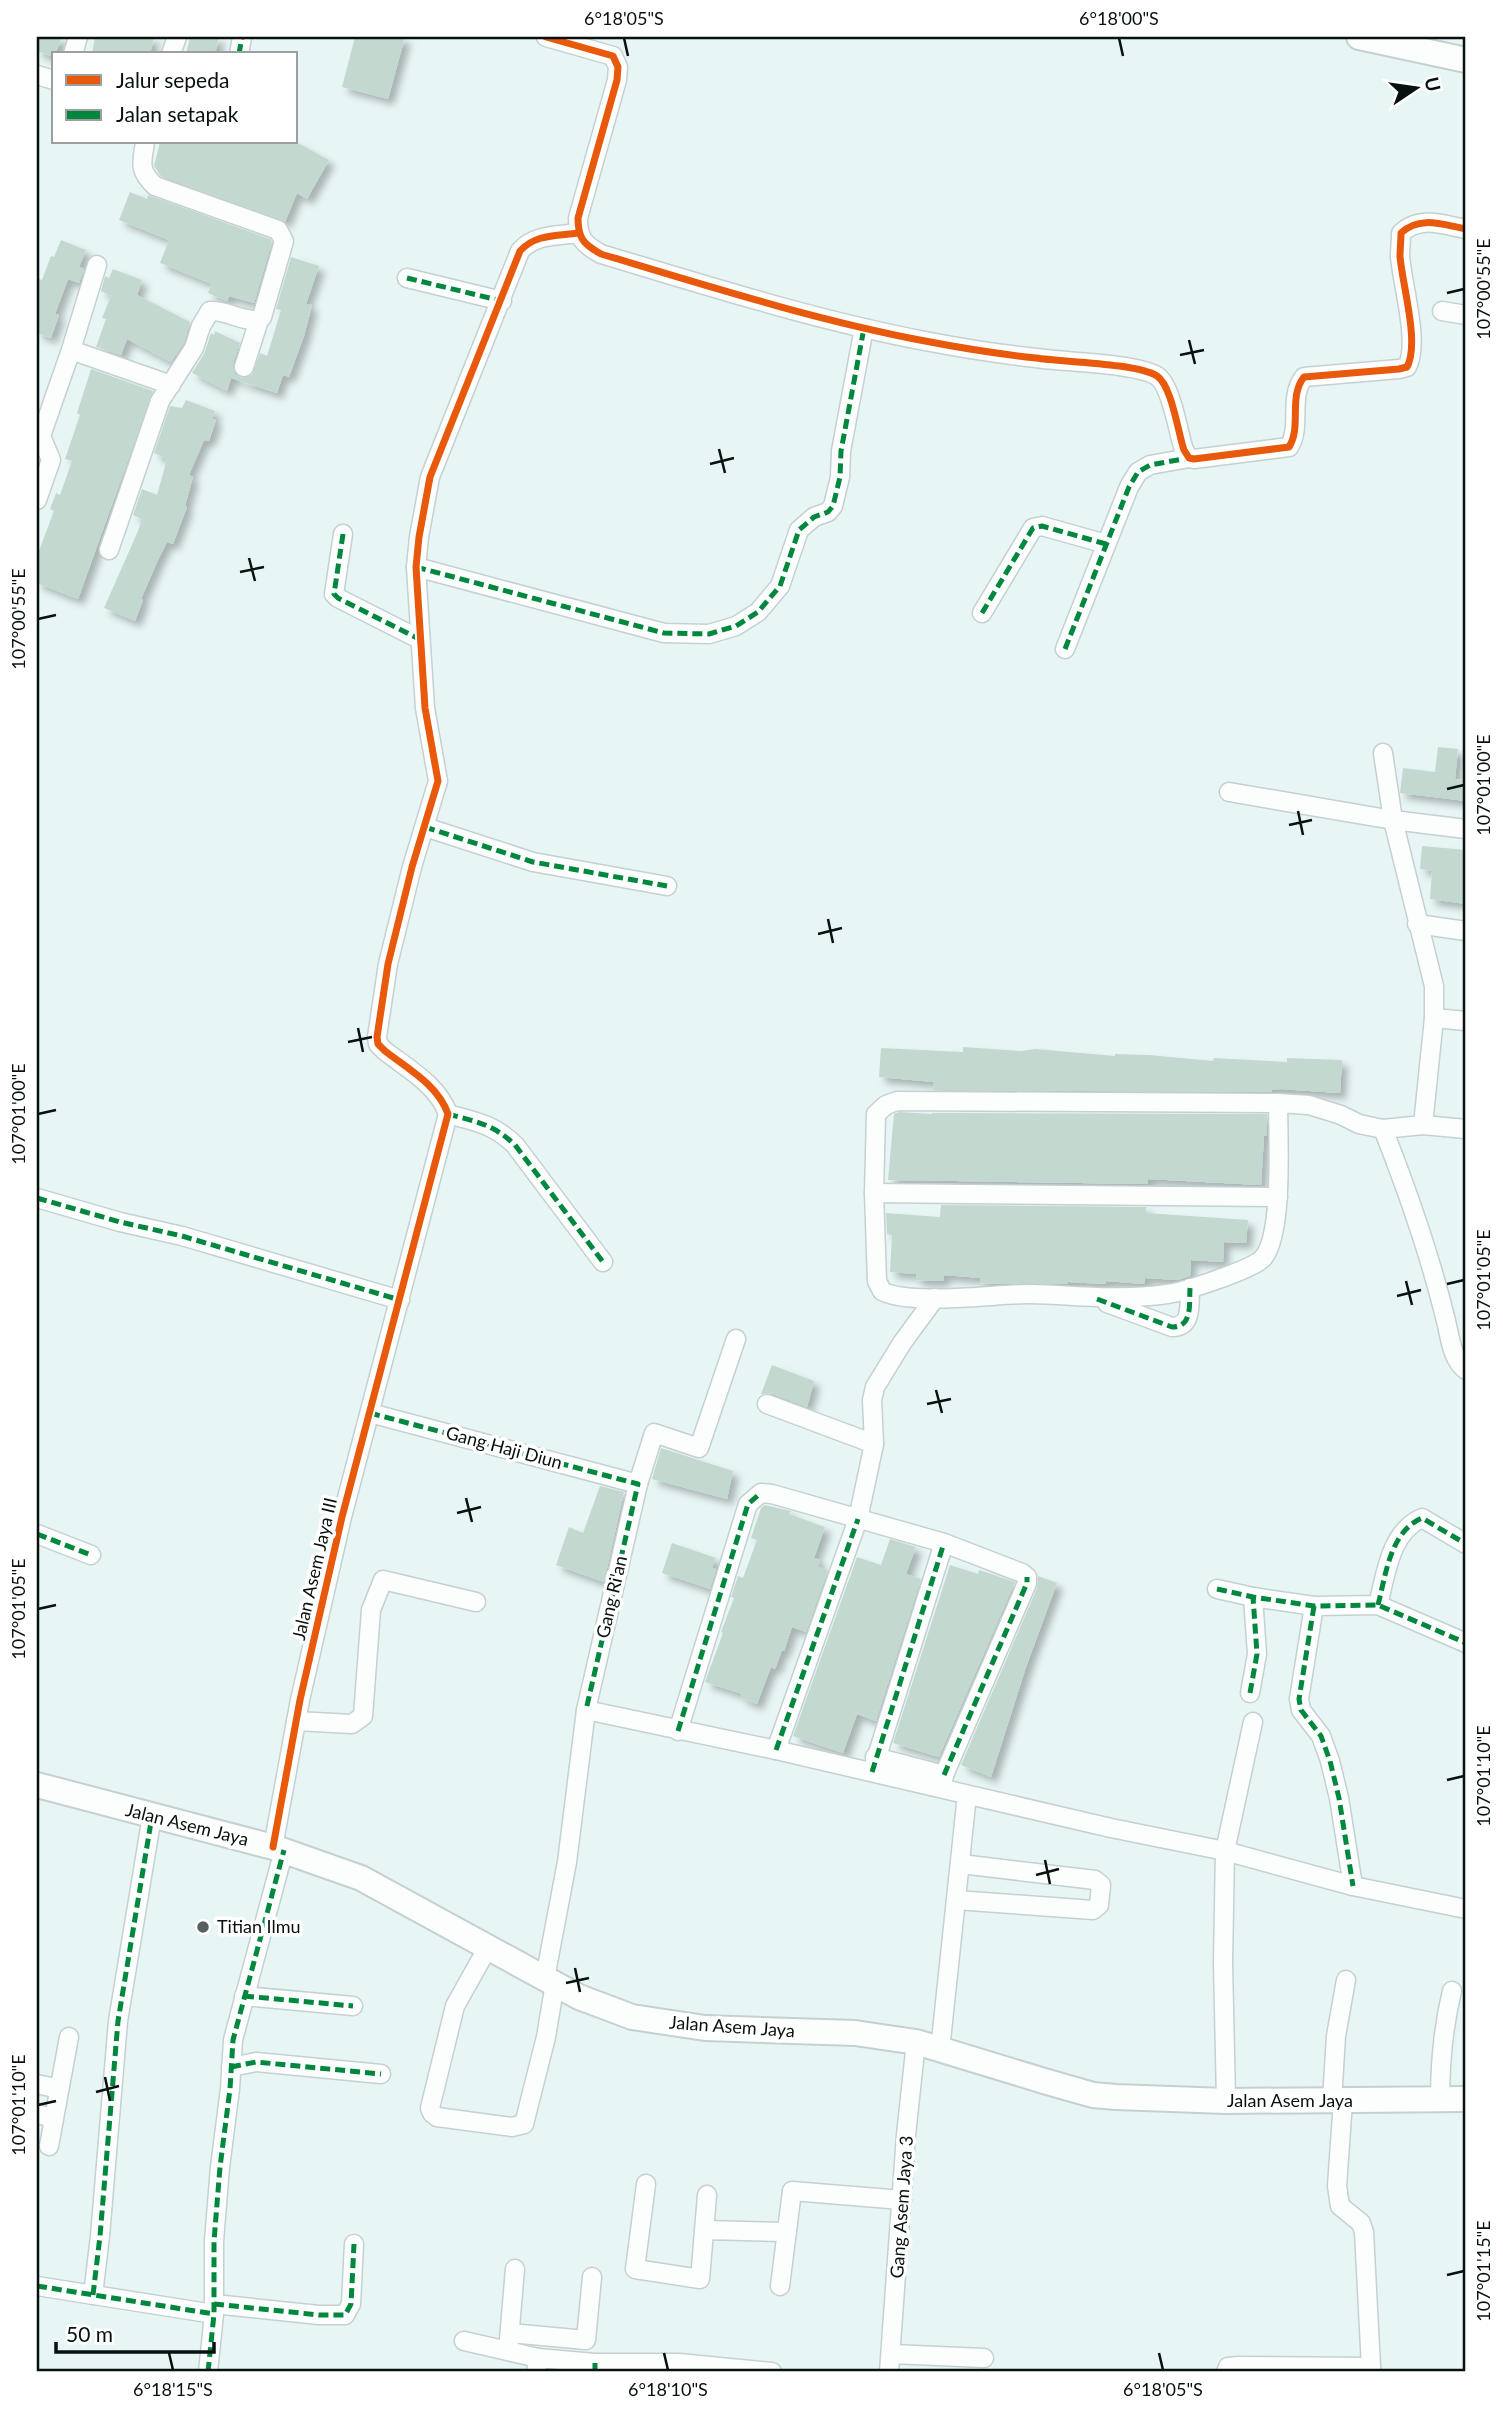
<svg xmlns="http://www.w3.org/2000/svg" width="1503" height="2409" font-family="Lato,sans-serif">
<defs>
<filter id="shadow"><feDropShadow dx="6" dy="6" stdDeviation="3.5" flood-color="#0004"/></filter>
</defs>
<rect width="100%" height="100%" fill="#e8f5f5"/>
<g fill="#c3d9d0" filter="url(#shadow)">
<polygon points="37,37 62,37 54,57 37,51"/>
<polygon points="95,37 154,37 150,54 92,54"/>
<polygon points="190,37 219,37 215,54 186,54"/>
<polygon points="355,37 405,37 388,99 342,87"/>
<polygon points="160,142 296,142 329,160 307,199 297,193 285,222 161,176 154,166"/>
<polygon points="130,192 147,199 148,195 270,239 272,242 254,303 229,296 227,301 208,293 212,284 160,263 169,240 119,220"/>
<polygon points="61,240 86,250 79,267 84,269 79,283 68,279 55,314 59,315 51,338 37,333 37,278 42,280 51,256 54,257"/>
<polygon points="291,257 319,266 306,304 312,305 304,336 289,377 283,375 277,393 231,378 227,391 192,373 204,354 211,333 214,335 215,331 240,343 233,364 235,374 241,378 252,375 260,353 267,356 281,310 276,309"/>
<polygon points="113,269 142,280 137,295 190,322 184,343 171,362 127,339 121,355 96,347 106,319 102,318 111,296 101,291 105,276 109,278"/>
<polygon points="91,369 153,391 78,599 37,583 37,556 54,511 50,509 56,493 60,495 72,461 65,459 80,415 77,413"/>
<polygon points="186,400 215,411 212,419 216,420 209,441 204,440 189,475 193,477 185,506 187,507 173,544 167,542 158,560 141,599 143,600 135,621 104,608 138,531 142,519 133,515 142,489 157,495 167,459 154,453 170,406 182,408"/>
<polygon points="1438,747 1458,749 1455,779 1466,780 1466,801 1400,793 1403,768 1435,772"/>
<polygon points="1422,846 1466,850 1466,904 1430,899 1432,871 1420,869"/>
<polygon points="963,1047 1021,1051 1036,1049 1115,1056 1115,1054 1149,1055 1213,1061 1214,1058 1287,1062 1287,1058 1342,1060 1340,1093 1280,1089 1272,1090 1271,1092 933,1090 934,1082 879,1077 881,1048 963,1052"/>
<polygon points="899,1112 932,1114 932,1113 1267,1114 1267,1136 1264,1136 1261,1185 1148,1179 1148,1184 888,1180 894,1114"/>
<polygon points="941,1205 1146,1207 1146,1213 1248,1220 1246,1243 1224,1242 1223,1262 1191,1260 1190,1276 1178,1280 1145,1278 1144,1284 1106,1281 1105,1284 1068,1282 1068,1284 996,1284 980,1283 981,1278 944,1275 943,1281 916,1280 916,1274 890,1272 892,1235 887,1234 886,1213 940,1217"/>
<polygon points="772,1365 814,1381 807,1407 771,1393 761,1394"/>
<polygon points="661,1448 733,1471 727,1499 652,1479"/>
<polygon points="600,1486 624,1492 604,1582 556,1565 569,1527 583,1533"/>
<polygon points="765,1505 791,1511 789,1514 825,1527 814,1558 820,1560 818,1567 828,1570 806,1632 792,1627 784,1651 782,1650 775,1669 771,1667 757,1704 741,1698 742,1694 705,1682 723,1633 721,1632 734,1598 731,1597 738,1576 743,1578 757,1540 751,1538 761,1508"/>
<polygon points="890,1539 916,1547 906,1574 921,1579 876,1721 857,1714 843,1753 793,1736 857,1557 881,1565"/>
<polygon points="672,1543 716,1558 712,1568 716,1569 710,1589 662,1573"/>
<polygon points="950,1565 978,1574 979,1570 1015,1582 939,1757 893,1743"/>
<polygon points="1038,1576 1057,1583 1026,1667 991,1777 961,1765 1037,1588"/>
</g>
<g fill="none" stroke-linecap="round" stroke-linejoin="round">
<g stroke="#c5d0d0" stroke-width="21">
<g id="street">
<path d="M546,37l67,19 5,11 -1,13 -39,138c0,20 5,26 23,36 107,32 214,66 324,87 36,7 74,13 111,17 26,4 100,5 121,18 15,10 21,57 27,74l5,8 5,1 95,-12c13,-20 -1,-50 15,-70l95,-8 8,-2c13,-24 -5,-83 -7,-111 0,-7 1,-15 1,-23 19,-18 42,-8 65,-4"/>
<polyline points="73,54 78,37"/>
<polyline points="171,54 177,37"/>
<polyline points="239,54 242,37"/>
<polyline points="37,75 54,80"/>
<polyline points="407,278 502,301"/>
<polyline points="1442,311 1466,315"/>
<polyline points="71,350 171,385"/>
<polyline points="244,367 259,320"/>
<polyline points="37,500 51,460 41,436 71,350 97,265"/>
<polyline points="343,534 334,594 338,598 419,639"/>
<path d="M109,550l51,-149 34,-53 7,-22 9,-15c17,-1 32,11 49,9l3,-3 22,-76 -6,-11 -123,-44c-17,-16 -13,-23 -10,-44"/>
<polyline points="416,567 664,633 709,634 736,626 758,612 780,586 799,530 814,517 828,512 833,506 840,477 841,451 864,328"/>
<polyline points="982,613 1033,528 1042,526 1106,544"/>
<polyline points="1065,649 1129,487 1138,472 1150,465 1189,458"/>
<polyline points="1383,753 1393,820 1434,986 1434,1018 1423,1125"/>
<polyline points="1229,792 1393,820 1466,829"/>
<polyline points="425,827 533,862 667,886"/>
<polyline points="1417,924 1466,931"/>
<polyline points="1434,1018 1466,1021"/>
<path d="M1278,1103c0,31 6,135 -16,156 -12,11 -78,33 -95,35 -49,7 -89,1 -137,0 -36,0 -119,12 -148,-3l-5,-10 -3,-88 2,-79 10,-9 11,-4 381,2 31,2 32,10 18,9 24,5 40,-4 43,4"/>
<path d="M448,1114c29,8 45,10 67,31l88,117"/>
<path d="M1383,1129c25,63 47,126 63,192 4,16 6,39 20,49"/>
<polyline points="874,1193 1278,1197"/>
<polyline points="37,1198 120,1222 182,1236 400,1300"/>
<path d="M1107,1303l65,24c21,0 17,-23 18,-39"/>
<polyline points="767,1404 874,1444"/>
<polyline points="370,1413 638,1484"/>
<polyline points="37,1534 91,1555"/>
<polyline points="1217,1589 1253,1597 1314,1606 1378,1605 1466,1643"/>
<path d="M1378,1605c8,-31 12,-73 44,-87l44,26"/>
<polyline points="1314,1606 1299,1699 1301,1710 1321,1736 1330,1761 1339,1798 1353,1886"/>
<polyline points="1250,1693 1257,1654 1253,1597"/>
<polyline points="586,1710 638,1484 654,1433 699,1448 736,1339"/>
<polyline points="296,1721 352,1724 363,1716 371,1610 383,1580 476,1602"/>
<polyline points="678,1731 748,1504 761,1493 772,1494 944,1543 1022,1573 1027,1577 1027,1583 944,1775 942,1788"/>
<polyline points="776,1750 858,1519 874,1444 872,1400 875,1387 902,1343 935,1298"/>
<polyline points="875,1757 944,1775"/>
<polyline points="872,1772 944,1543"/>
<path d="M273,1847l27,-147 42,-183 106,-403c-10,-29 -40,-45 -63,-63l-7,-7 -1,-7 11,-73 24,-97 26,-86 -13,-73 -9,-141 3,-30 11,-60 90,-226c15,-17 37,-15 58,-18"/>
<polyline points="956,1900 1093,1910 1099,1905 1101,1885 1095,1880 961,1864"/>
<polyline points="488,1947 455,2006 430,2108 432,2113 437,2117 512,2127 524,2124 546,2037 555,1983"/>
<polyline points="545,1978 567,1862 586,1710 776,1750 1111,1828 1225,1851 1353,1886 1466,1909"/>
<polyline points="244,1996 353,2006"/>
<polyline points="940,2050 967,1795"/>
<polyline points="231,2067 256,2062 381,2074"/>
<polyline points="37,2084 59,2089"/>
<path d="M1440,2100c0,-38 3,-72 12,-109"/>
<polyline points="1226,2101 1223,1963 1225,1851 1253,1722"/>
<polyline points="1332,2101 1336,2036 1346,1980"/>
<polyline points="1343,2101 1337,2186 1340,2206 1361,2223 1364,2232 1371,2367"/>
<polyline points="37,2114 54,2118"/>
<polyline points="49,2146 69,2037"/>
<polyline points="646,2184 635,2269 700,2279 707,2195"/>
<polyline points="704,2230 787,2232"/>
<polyline points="37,2286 214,2314"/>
<polyline points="780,2286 792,2191 902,2200"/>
<polyline points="93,2295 100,2236 118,2021 152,1816"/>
<polyline points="214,2304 319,2315 345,2315 351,2304 354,2244"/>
<polyline points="510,2333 586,2340 592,2277"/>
<polyline points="464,2341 538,2358"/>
<polyline points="508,2351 515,2269"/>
<polyline points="891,2354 984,2358"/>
<polyline points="208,2372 214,2314 214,2241 220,2167 230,2089 233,2040 284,1850"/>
<polyline points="536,2372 538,2358 595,2363 679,2363 772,2372"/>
<polyline points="889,2372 906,2135 916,2042"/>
<polyline points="1226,2372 1228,2367 1238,2366 1371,2367 1371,2372"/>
</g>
</g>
<g stroke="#c5d0d0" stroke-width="28">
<g id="secondary">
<polyline points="1359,37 1466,60"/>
<polyline points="37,1785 273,1847 361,1878 579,1997 632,2017 705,2028 855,2033 916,2042 1044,2081 1093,2095 1116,2097 1226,2101 1466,2099"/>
</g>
</g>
<use href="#street" stroke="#fcfefe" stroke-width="18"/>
<use href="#secondary" stroke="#fcfefe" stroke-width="24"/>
<g stroke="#00873e" stroke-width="5" stroke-dasharray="10 5" stroke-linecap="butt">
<polyline points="239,54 242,37"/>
<polyline points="407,278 502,301"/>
<polyline points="343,534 334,594 338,598 419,639"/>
<polyline points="416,567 664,633 709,634 736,626 758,612 780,586 799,530 814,517 828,512 833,506 840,477 841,451 864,328"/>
<polyline points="982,613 1033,528 1042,526 1106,544"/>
<polyline points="1065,649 1129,487 1138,472 1150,465 1189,458"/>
<polyline points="425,827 533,862 667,886"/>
<path d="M448,1114c29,8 45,10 67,31l88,117"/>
<polyline points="37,1198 120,1222 182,1236 400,1300"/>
<path d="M1097,1299l75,28c21,0 17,-23 18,-39"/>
<polyline points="370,1413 638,1484 586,1710"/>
<polyline points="37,1534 91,1555"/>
<polyline points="1217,1589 1253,1597 1314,1606 1378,1605 1466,1643"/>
<path d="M1378,1605c8,-31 12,-73 44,-87l44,26"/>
<polyline points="1314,1606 1299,1699 1301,1710 1321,1736 1330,1761 1339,1798 1353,1886"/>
<polyline points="1250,1693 1257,1654 1253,1597"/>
<polyline points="678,1731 748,1504 761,1493"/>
<polyline points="776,1750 858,1519"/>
<polyline points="872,1772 944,1543"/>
<polyline points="944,1775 1027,1583 1027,1577"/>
<polyline points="244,1996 353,2006"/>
<polyline points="231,2067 256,2062 381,2074"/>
<polyline points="37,2286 214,2314"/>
<polyline points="93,2295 100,2236 118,2021 152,1816"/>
<polyline points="214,2304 319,2315 345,2315 351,2304 354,2244"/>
<polyline points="208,2372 214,2314 214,2241 220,2167 230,2089 233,2040 284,1850"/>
<polyline points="595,2372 595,2363"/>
</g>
<g stroke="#fff" stroke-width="11">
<g id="cycleway">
<path d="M546,37l67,19 5,11 -1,13 -39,138c0,20 5,26 23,36 107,32 214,66 324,87 36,7 74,13 111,17 26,4 100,5 121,18 15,10 21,57 27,74l5,8 5,1 95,-12c13,-20 -1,-50 15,-70l95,-8 8,-2c13,-24 -5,-83 -7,-111 0,-7 1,-15 1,-23 19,-18 42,-8 65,-4"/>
<path d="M273,1847l27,-147 42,-183 106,-403c-10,-29 -40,-45 -63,-63l-7,-7 -1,-7 11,-73 24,-97 26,-86 -13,-73 -9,-141 3,-30 11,-60 90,-226c15,-17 37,-15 58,-18"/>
</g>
</g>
<use href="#cycleway" stroke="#e8590c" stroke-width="7"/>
</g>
<path fill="none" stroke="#081010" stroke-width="2.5" d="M624,38l4,18M1119,38l4,18M1447,293l17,-4M1189,340l6,24M1180,355l24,-5M719,449l6,24M710,464l24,-6M249,558l6,23M240,572l24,-5M38,619l18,-4M1447,789l17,-4M1298,811l5,24M1289,825l23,-5M828,919l5,24M818,934l24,-6M358,1028l5,24M348,1042l24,-5M38,1114l18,-4M1406,1281l6,24M1447,1284l17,-4M1397,1296l24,-6M936,1390l6,23M927,1404l24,-5M466,1498l6,24M457,1513l24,-6M38,1609l18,-4M1447,1780l17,-4M1045,1860l5,24M1036,1875l23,-6M575,1968l5,24M566,1983l23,-5M105,2077l5,24M96,2092l23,-6M38,2105l18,-4M1447,2275l17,-4M169,2353l4,17M664,2353l4,17M1159,2353l4,17"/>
<circle fill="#566060" stroke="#fff" stroke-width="2.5" cx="203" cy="1927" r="7"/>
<g text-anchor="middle" stroke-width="7" stroke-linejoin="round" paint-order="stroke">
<g font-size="18" fill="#081010" stroke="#fff">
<text transform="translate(504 1448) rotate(15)" y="6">Gang Haji Diun</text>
<text transform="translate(315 1569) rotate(-77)" y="6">Jalan Asem Jaya III</text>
<text transform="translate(612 1597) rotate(-77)" y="6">Gang Ri'an</text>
<text transform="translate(187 1825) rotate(14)" y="6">Jalan Asem Jaya</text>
<text transform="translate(732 2027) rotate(4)" y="6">Jalan Asem Jaya</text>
<text x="1290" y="2107">Jalan Asem Jaya</text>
<text transform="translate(902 2207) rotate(-86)" y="6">Gang Asem Jaya 3</text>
</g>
<g font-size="18" fill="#081010" stroke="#fff" text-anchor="start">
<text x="217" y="1933">Titian Ilmu</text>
</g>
</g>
<rect width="1503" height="2409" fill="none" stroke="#ffffff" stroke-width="77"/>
<rect x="52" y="52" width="245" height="91" fill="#ffffff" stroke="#9c9f9f" stroke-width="2"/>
<rect x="66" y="75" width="35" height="10" fill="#e8590c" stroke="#9c9f9f" stroke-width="2"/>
<text x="116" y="88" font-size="21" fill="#081010">Jalur sepeda</text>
<rect x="66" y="110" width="35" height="10" fill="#00873e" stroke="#9c9f9f" stroke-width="2"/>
<text x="116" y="122" font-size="21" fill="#081010">Jalan setapak</text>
<g transform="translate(1416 88) rotate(77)" stroke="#ffffff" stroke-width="5" paint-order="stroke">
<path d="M0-5L12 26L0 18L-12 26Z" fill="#081010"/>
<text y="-10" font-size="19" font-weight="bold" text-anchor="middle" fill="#081010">U</text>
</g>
<path d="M56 2342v10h158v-10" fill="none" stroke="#081010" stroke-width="3.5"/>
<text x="66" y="2342" font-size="21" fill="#081010" stroke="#ffffff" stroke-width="5" paint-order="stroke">50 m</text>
<rect x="38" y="38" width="1426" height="2332" fill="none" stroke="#081010" stroke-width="2.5"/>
<g font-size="18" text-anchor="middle" fill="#081010">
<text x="624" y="25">6°18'05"S</text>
<text x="1119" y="25">6°18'00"S</text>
<text transform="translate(1484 289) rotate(-90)" y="6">107°00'55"E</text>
<text transform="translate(19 619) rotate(-90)" y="6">107°00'55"E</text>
<text transform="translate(1484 785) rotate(-90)" y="6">107°01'00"E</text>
<text transform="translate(19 1114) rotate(-90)" y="6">107°01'00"E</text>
<text transform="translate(1484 1280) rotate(-90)" y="6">107°01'05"E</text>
<text transform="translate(19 1609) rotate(-90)" y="6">107°01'05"E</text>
<text transform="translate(1484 1776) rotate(-90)" y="6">107°01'10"E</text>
<text transform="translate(19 2105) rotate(-90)" y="6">107°01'10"E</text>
<text transform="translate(1484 2271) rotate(-90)" y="6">107°01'15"E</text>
<text x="173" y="2396">6°18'15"S</text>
<text x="668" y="2396">6°18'10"S</text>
<text x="1163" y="2396">6°18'05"S</text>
</g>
</svg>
